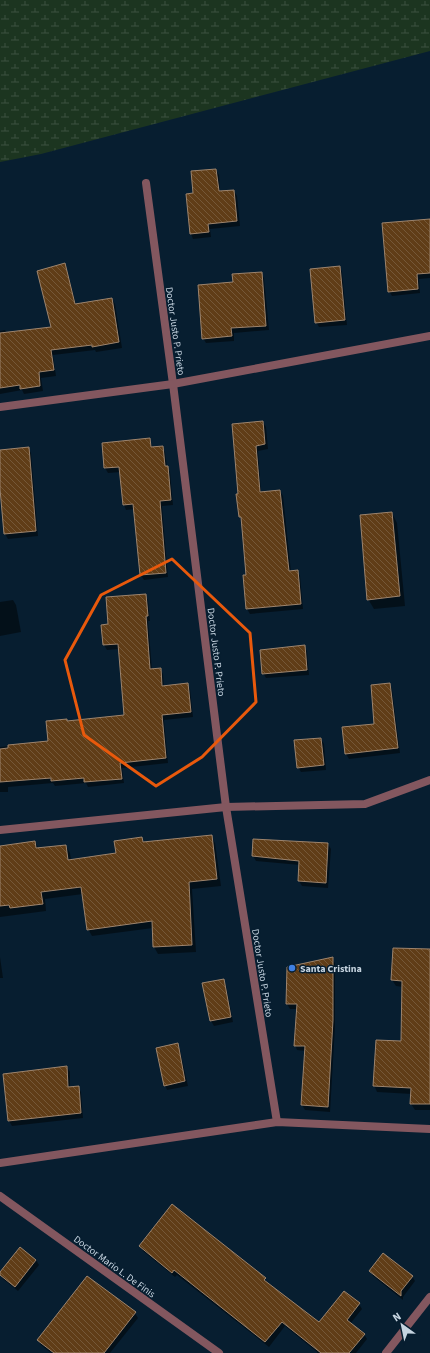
<svg xmlns="http://www.w3.org/2000/svg" width="430" height="1353" font-family="'Source Sans 3',sans-serif">
<defs>
<pattern id="wetland-marsh" width="20" height="14" patternUnits="userSpaceOnUse"><rect width="20" height="14" fill="#1c3520"/><path d="M1 5h8M5 5V1M11 12h8M15 12V8" fill="none" stroke="#3c5140"/></pattern>
<pattern id="building-back-hatch" width="6" height="6" patternUnits="userSpaceOnUse"><rect width="6" height="6" fill="#603d17"/><path d="M-1 5l2 2M0 0l6 6M5-1l2 2" fill="none" stroke="#755838"/></pattern>
</defs>
<rect width="100%" height="100%" fill="#071e30"/>
<polygon fill="url(#wetland-marsh)" points="0,0 430,0 430,51 41,154 0,162"/>
<g fill="#0007">
<polygon points="216,170 219,175 220,192 234,191 237,196 240,226 210,229 211,237 193,239 191,234 194,194"/>
<polygon points="430,220 430,278 419,279 420,293 392,296 389,291"/>
<polygon points="64,265 67,270 76,304 112,299 115,304 122,348 96,352 95,350 53,355 56,376 41,378 43,391 24,394 22,390 0,394 0,331 5,330 7,333 52,328"/>
<polygon points="340,267 342,272 347,325 319,327 316,322"/>
<polygon points="261,273 264,278 269,330 234,333 234,341 206,343 203,338 234,283"/>
<polygon points="263,422 266,427 268,449 258,451 261,493 280,491 283,496 291,572 297,571 300,576 303,609 250,614 247,609 247,576 242,521 240,517 240,495"/>
<polygon points="149,439 153,448 162,447 165,452 167,467 170,472 173,505 162,506 168,577 144,580 141,575 135,509 126,510 124,505 121,472 108,473 105,468 103,444"/>
<polygon points="28,448 31,453 38,536 8,539 5,534 0,478 0,451"/>
<polygon points="392,513 397,523 405,606 374,609 368,599"/>
<polygon points="145,595 148,600 150,621 148,621 152,670 160,669 163,674 164,686 187,684 190,689 193,717 164,720 168,763 122,768 124,783 88,787 86,783 55,786 53,783 8,787 8,792 0,792 0,747 49,742 67,722 125,716 119,649 107,650 104,645 109,625"/>
<polygon points="13,600 16,605 21,632 0,636 0,602"/>
<polygon points="304,646 307,651 309,675 266,678 263,673"/>
<polygon points="390,684 392,689 400,753 349,759 346,754 375,725"/>
<polygon points="321,739 324,744 326,770 301,772 298,767"/>
<polygon points="211,836 215,843 221,886 192,889 196,952 158,954 154,947 153,928 92,936 88,929 83,894 45,899 46,911 0,917 0,850 35,842 39,849 66,846 70,853 71,860 117,854 141,838 144,842"/>
<polygon points="328,844 331,849 328,888 302,886 299,881 300,865 256,861 253,856"/>
<polygon points="430,950 430,1110 415,1110 411,1104 412,1094 377,1092 374,1085 402,1042 403,987 396,986 392,980"/>
<polygon points="0,957 3,978 0,978"/>
<polygon points="332,959 335,963 335,1026 330,1112 305,1110 302,1105 305,1051 297,1050 295,1045 297,1009 290,1009 287,1004"/>
<polygon points="223,980 226,985 233,1022 214,1026 211,1021 203,984"/>
<polygon points="178,1045 180,1050 188,1086 167,1090 165,1085"/>
<polygon points="67,1067 70,1072 70,1087 78,1087 81,1092 83,1118 12,1126 9,1121"/>
<polygon points="140,1246 265,1279 268,1284 319,1324 359,1304 362,1309 350,1324 364,1334 367,1339 356,1353 317,1353 317,1352 285,1326 269,1347 177,1275 175,1277 143,1251"/>
<polygon points="36,1260 39,1265 18,1291 3,1279 0,1274"/>
<polygon points="370,1271 412,1276 415,1281 403,1297 403,1300 373,1276"/>
<polygon points="135,1313 138,1318 110,1353 51,1353 41,1345 38,1340"/>
</g>
<g fill="url(#building-back-hatch)" stroke="#9d846d">
<polygon points="216,169 219,191 234,190 237,221 208,224 209,232 190,234 186,194 193,193 191,171"/>
<polygon points="430,219 430,273 417,274 418,289 388,292 382,223"/>
<polygon points="65,263 75,304 112,298 119,342 92,347 92,345 51,350 54,370 39,372 40,386 20,389 20,385 0,388 0,333 51,327 37,271"/>
<polygon points="340,266 345,320 315,323 310,269"/>
<polygon points="262,272 266,326 231,328 232,336 202,339 198,285 233,282 232,274"/>
<polygon points="263,421 265,444 256,446 260,492 280,490 289,571 298,570 301,604 246,609 243,575 246,575 241,517 239,517 236,494 238,494 232,424"/>
<polygon points="150,438 151,447 163,446 165,466 168,466 171,500 160,501 166,573 140,575 133,504 123,505 119,467 104,468 102,443"/>
<polygon points="29,447 36,531 4,534 0,489 0,450"/>
<polygon points="392,512 400,596 367,600 360,515"/>
<polygon points="146,594 148,616 146,616 150,669 161,668 162,686 188,683 191,712 162,715 166,758 120,763 122,779 84,782 84,778 51,781 51,778 0,782 0,749 8,748 8,745 48,741 46,721 67,719 67,721 124,715 118,644 103,645 101,625 108,624 106,597"/>
<polygon points="305,645 307,670 262,674 260,650"/>
<polygon points="390,683 398,748 345,754 342,727 374,724 371,685"/>
<polygon points="321,738 324,765 297,768 294,740"/>
<polygon points="212,835 217,879 189,882 192,945 153,947 152,921 87,930 81,887 41,892 43,904 10,908 9,905 0,906 0,846 35,841 36,848 66,845 68,860 116,853 114,841 142,837 143,842"/>
<polygon points="253,839 328,843 326,883 298,881 299,861 252,856"/>
<polygon points="393,948 430,949 430,1104 410,1104 411,1088 373,1086 376,1040 401,1041 402,981 391,980"/>
<polygon points="333,957 333,1020 328,1107 301,1105 305,1046 294,1046 297,1004 286,1004 287,967"/>
<polygon points="224,979 231,1017 210,1021 202,983"/>
<polygon points="178,1043 185,1081 164,1086 156,1048"/>
<polygon points="67,1066 68,1087 79,1086 81,1113 8,1121 3,1074"/>
<polygon points="172,1204 266,1278 264,1280 319,1322 344,1291 360,1303 347,1320 365,1334 349,1353 321,1353 282,1322 265,1342 174,1270 172,1273 139,1246"/>
<polygon points="20,1247 36,1260 15,1287 0,1275 0,1272"/>
<polygon points="383,1253 413,1276 401,1291 401,1296 369,1271"/>
<polygon points="87,1276 136,1312 104,1353 54,1353 37,1340"/>
</g>
<g fill="none" stroke-linecap="round" stroke-linejoin="round">
<g stroke="#83575f" stroke-width="8">
<polyline points="146,183 173,384 226,807 277,1122"/>
<polyline points="0,407 173,384 430,336"/>
<polyline points="0,830 226,807 365,804 430,780"/>
<polyline points="0,1163 277,1122 430,1129"/>
<polyline points="0,1196 219,1353"/>
<polyline points="386,1353 430,1297"/>
</g>
</g>
<path fill="none" stroke="#e8590c" stroke-width="3" stroke-linejoin="round" d="M172,559l78,74 6,69 -54,55 -46,29 -72,-51 -19,-75 36,-65z"/>
<circle fill="#3f7fe0" stroke="#071e30" stroke-width="1.5" cx="292" cy="968" r="4"/>
<g text-anchor="middle" stroke-width="3" stroke-linejoin="round" paint-order="stroke">
<g font-size="10" fill="#c6d4e0" stroke="#071e30">
<text transform="translate(176 331) rotate(82)" y="4">Doctor Justo P. Prieto</text>
<text transform="translate(217 652) rotate(83)" y="4">Doctor Justo P. Prieto</text>
<text transform="translate(263 973) rotate(81)" y="4">Doctor Justo P. Prieto</text>
<text transform="translate(115 1266) rotate(36)" y="4">Doctor Mario L. De Finis</text>
</g>
<g font-size="10" font-weight="bold" fill="#c6d4e0" stroke="#071e30" text-anchor="start">
<text x="300" y="972">Santa Cristina</text>
</g>
</g>
<g transform="translate(402 1325) rotate(327)" stroke="#071e30" stroke-width="3" paint-order="stroke">
<path d="M0-3L7 15L0 10L-7 15Z" fill="#c6d4e0"/>
<text y="-6" font-size="11" font-weight="bold" text-anchor="middle" fill="#c6d4e0">N</text>
</g>
</svg>
